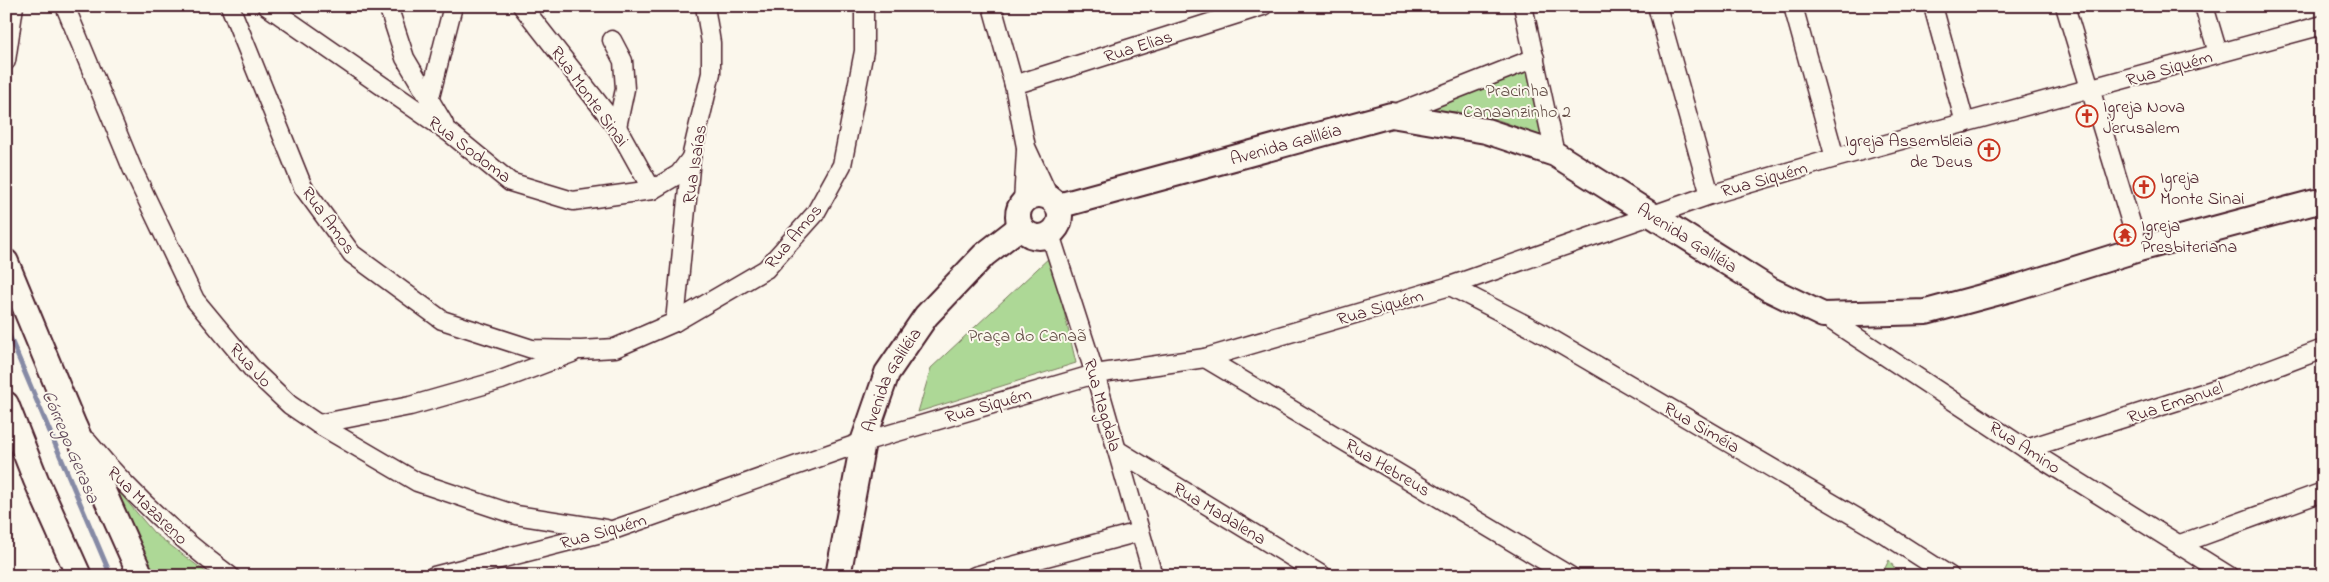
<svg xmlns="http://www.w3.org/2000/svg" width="2329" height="582" font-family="'Indie Flower',sans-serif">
<rect width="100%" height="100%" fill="#fbf7ec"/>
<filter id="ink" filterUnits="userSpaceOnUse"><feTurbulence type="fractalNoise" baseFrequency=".02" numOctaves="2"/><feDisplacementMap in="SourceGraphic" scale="10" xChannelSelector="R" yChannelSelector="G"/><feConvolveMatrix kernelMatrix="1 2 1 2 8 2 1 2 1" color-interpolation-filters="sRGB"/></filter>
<g filter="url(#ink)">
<g fill="#add896" stroke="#7c7c60">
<path d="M1535,69l14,75c-49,-30 -80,-33 -136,-34z"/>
<polygon points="1051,256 1076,363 918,412 931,368"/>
<polygon points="97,466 154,533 211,576 149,576"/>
<polygon points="1889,560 1900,576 1881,576"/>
</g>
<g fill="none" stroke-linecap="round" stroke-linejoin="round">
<polyline stroke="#868aa5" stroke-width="5" points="6,328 111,576"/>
<g stroke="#4a1f2b" stroke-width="21">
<g id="street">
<polyline points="65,6 132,168 195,300 254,371 290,405 318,424 417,482 516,515 606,529"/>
<polyline points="230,6 303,187 352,254 442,320 532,349 581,350 615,348 675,322 766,269 815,214 842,165 864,51 864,6"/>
<polyline points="267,6 450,133 510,182 573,201 652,190 679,174 691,158"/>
<polyline points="388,6 405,58 444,124"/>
<polyline points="522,6 617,127 652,190"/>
<polyline points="992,6 1014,85 1026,147 1049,197"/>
<polyline points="1523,6 1555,154"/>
<polyline points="1657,6 1710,195"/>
<polyline points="1793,6 1835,158"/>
<polyline points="1933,6 1965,123"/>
<polyline points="2065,6 2139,249"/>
<polyline points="2204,6 2218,53"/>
<polyline points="612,40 623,61 625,89 617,127"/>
<polyline points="6,61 14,6"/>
<polyline points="1014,85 1263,6"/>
<polyline points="429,101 453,6"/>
<polyline points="1391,115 1535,58"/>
<polyline points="1023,202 1026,150"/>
<polyline points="1050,234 1095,374 1153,576"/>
<polyline points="1450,286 1538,331 1883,533 1950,576"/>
<polyline points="1823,315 2026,449 2229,576"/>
<polyline points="675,322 691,158 711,73 711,43 705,6"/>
<polyline points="1205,358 1570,576"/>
<polyline points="318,424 410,406 501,380 572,353"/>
<path d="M87,441c42,51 89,95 143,135"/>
<polyline points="2026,449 2225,386 2323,349"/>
<polyline points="1117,450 1323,576"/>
<polyline points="2180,544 2323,492"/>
<polyline points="434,576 613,530 863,442 1095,374 1205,358 1450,286 1710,195 1835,158 2323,25"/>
<polyline points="975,576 1139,532"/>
</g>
</g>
<g stroke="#4a1f2b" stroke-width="28">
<g id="secondary">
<circle cx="1039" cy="216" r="21"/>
<path id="s1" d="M1058,206l333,-91 95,16 69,23 214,135 54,26 103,-3 85,-23 128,-40 176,-47 8,3"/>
<polyline points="6,262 74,426 141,576"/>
<polyline points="6,404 36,480 79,576"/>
<path id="s2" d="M838,576l25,-134 24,-69 39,-57 58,-61 36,-28"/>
</g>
</g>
<use href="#street" stroke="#fbf7ec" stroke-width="18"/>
<use href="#secondary" stroke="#fbf7ec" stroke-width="24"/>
</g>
</g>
<defs>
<g id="church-ring" transform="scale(1.125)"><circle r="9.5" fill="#fbf7ec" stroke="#c8321e" stroke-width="1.5"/><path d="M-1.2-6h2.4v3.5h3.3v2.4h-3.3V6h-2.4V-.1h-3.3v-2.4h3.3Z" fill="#c8321e"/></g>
<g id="temple-ring" transform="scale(1.125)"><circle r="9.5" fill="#fbf7ec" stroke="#c8321e" stroke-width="1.5"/><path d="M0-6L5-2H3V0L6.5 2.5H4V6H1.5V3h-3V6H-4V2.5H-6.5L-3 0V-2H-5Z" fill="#c8321e"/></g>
</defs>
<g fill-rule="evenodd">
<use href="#church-ring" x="2087" y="116"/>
<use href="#church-ring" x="1989" y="150"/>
<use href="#church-ring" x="2144" y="187"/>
<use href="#temple-ring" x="2125" y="235"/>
</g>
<g text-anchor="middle" stroke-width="4" stroke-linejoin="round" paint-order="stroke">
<g font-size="18" fill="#4a1f2b" stroke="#fbf7ec">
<text transform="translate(1138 46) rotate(-18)" y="6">Rua Elias</text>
<text transform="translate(2169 68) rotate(-16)" y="6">Rua Siquém</text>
<text transform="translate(590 96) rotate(54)" y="6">Rua Monte Sinai</text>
<text dy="6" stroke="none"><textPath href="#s1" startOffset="236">Avenida Galiléia</textPath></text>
<text transform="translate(470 149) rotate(37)" y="6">Rua Sodoma</text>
<text transform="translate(694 164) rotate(-81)" y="6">Rua Isaías</text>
<text transform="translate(1764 179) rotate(-16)" y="6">Rua Siquém</text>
<text transform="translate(329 220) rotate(54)" y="6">Rua Amos</text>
<text transform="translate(793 236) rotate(-50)" y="6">Rua Amos</text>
<text dy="6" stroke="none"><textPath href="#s1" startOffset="671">Avenida Galiléia</textPath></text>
<text transform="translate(1380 307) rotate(-16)" y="6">Rua Siquém</text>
<text transform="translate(251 365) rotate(47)" y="6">Rua Jo</text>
<text dy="6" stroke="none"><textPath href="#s2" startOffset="205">Avenida Galiléia</textPath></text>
<text transform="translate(2175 402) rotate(-18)" y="6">Rua Emanuel</text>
<text transform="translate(988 405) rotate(-16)" y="6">Rua Siquém</text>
<text transform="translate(1103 405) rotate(74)" y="6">Rua Magdala</text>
<text transform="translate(1702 427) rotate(30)" y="6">Rua Siméia</text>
<text transform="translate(2025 447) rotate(33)" y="6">Rua Amino</text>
<text transform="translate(1388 467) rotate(31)" y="6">Rua Hebreus</text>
<text transform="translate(148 505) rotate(44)" y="6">Rua Mazareno</text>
<text transform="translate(1220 513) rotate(31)" y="6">Rua Madalena</text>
<text transform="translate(603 531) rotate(-16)" y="6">Rua Siquém</text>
</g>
<g font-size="18" fill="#634d46" stroke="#fbf7ec">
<text x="1517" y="96">Pracinha<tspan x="1517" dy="21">Canaanzinho 2</tspan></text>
<text x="1027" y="341">Praça do Canaã</text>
</g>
<g font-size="18" fill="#4a1f2b" stroke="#fbf7ec" text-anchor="start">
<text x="2103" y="112">Igreja Nova<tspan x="2103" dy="21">Jerusalem</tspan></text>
<text x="1973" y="146" text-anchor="end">Igreja Assembleia<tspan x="1973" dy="21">de Deus</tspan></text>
<text x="2160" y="183">Igreja<tspan x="2160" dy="21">Monte Sinai</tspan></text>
<text x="2141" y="231">Igreja<tspan x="2141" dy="21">Presbiteriana</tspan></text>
</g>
<g font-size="19" font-style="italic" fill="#634c5e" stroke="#fbf7ec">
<text transform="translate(72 446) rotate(67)" y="7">Córrego Gerasa</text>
</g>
</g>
<rect width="2329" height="582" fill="none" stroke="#fbf7ec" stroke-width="25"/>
<rect x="12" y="12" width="2304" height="557" fill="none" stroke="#4a1f2b" stroke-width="2" filter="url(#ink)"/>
</svg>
